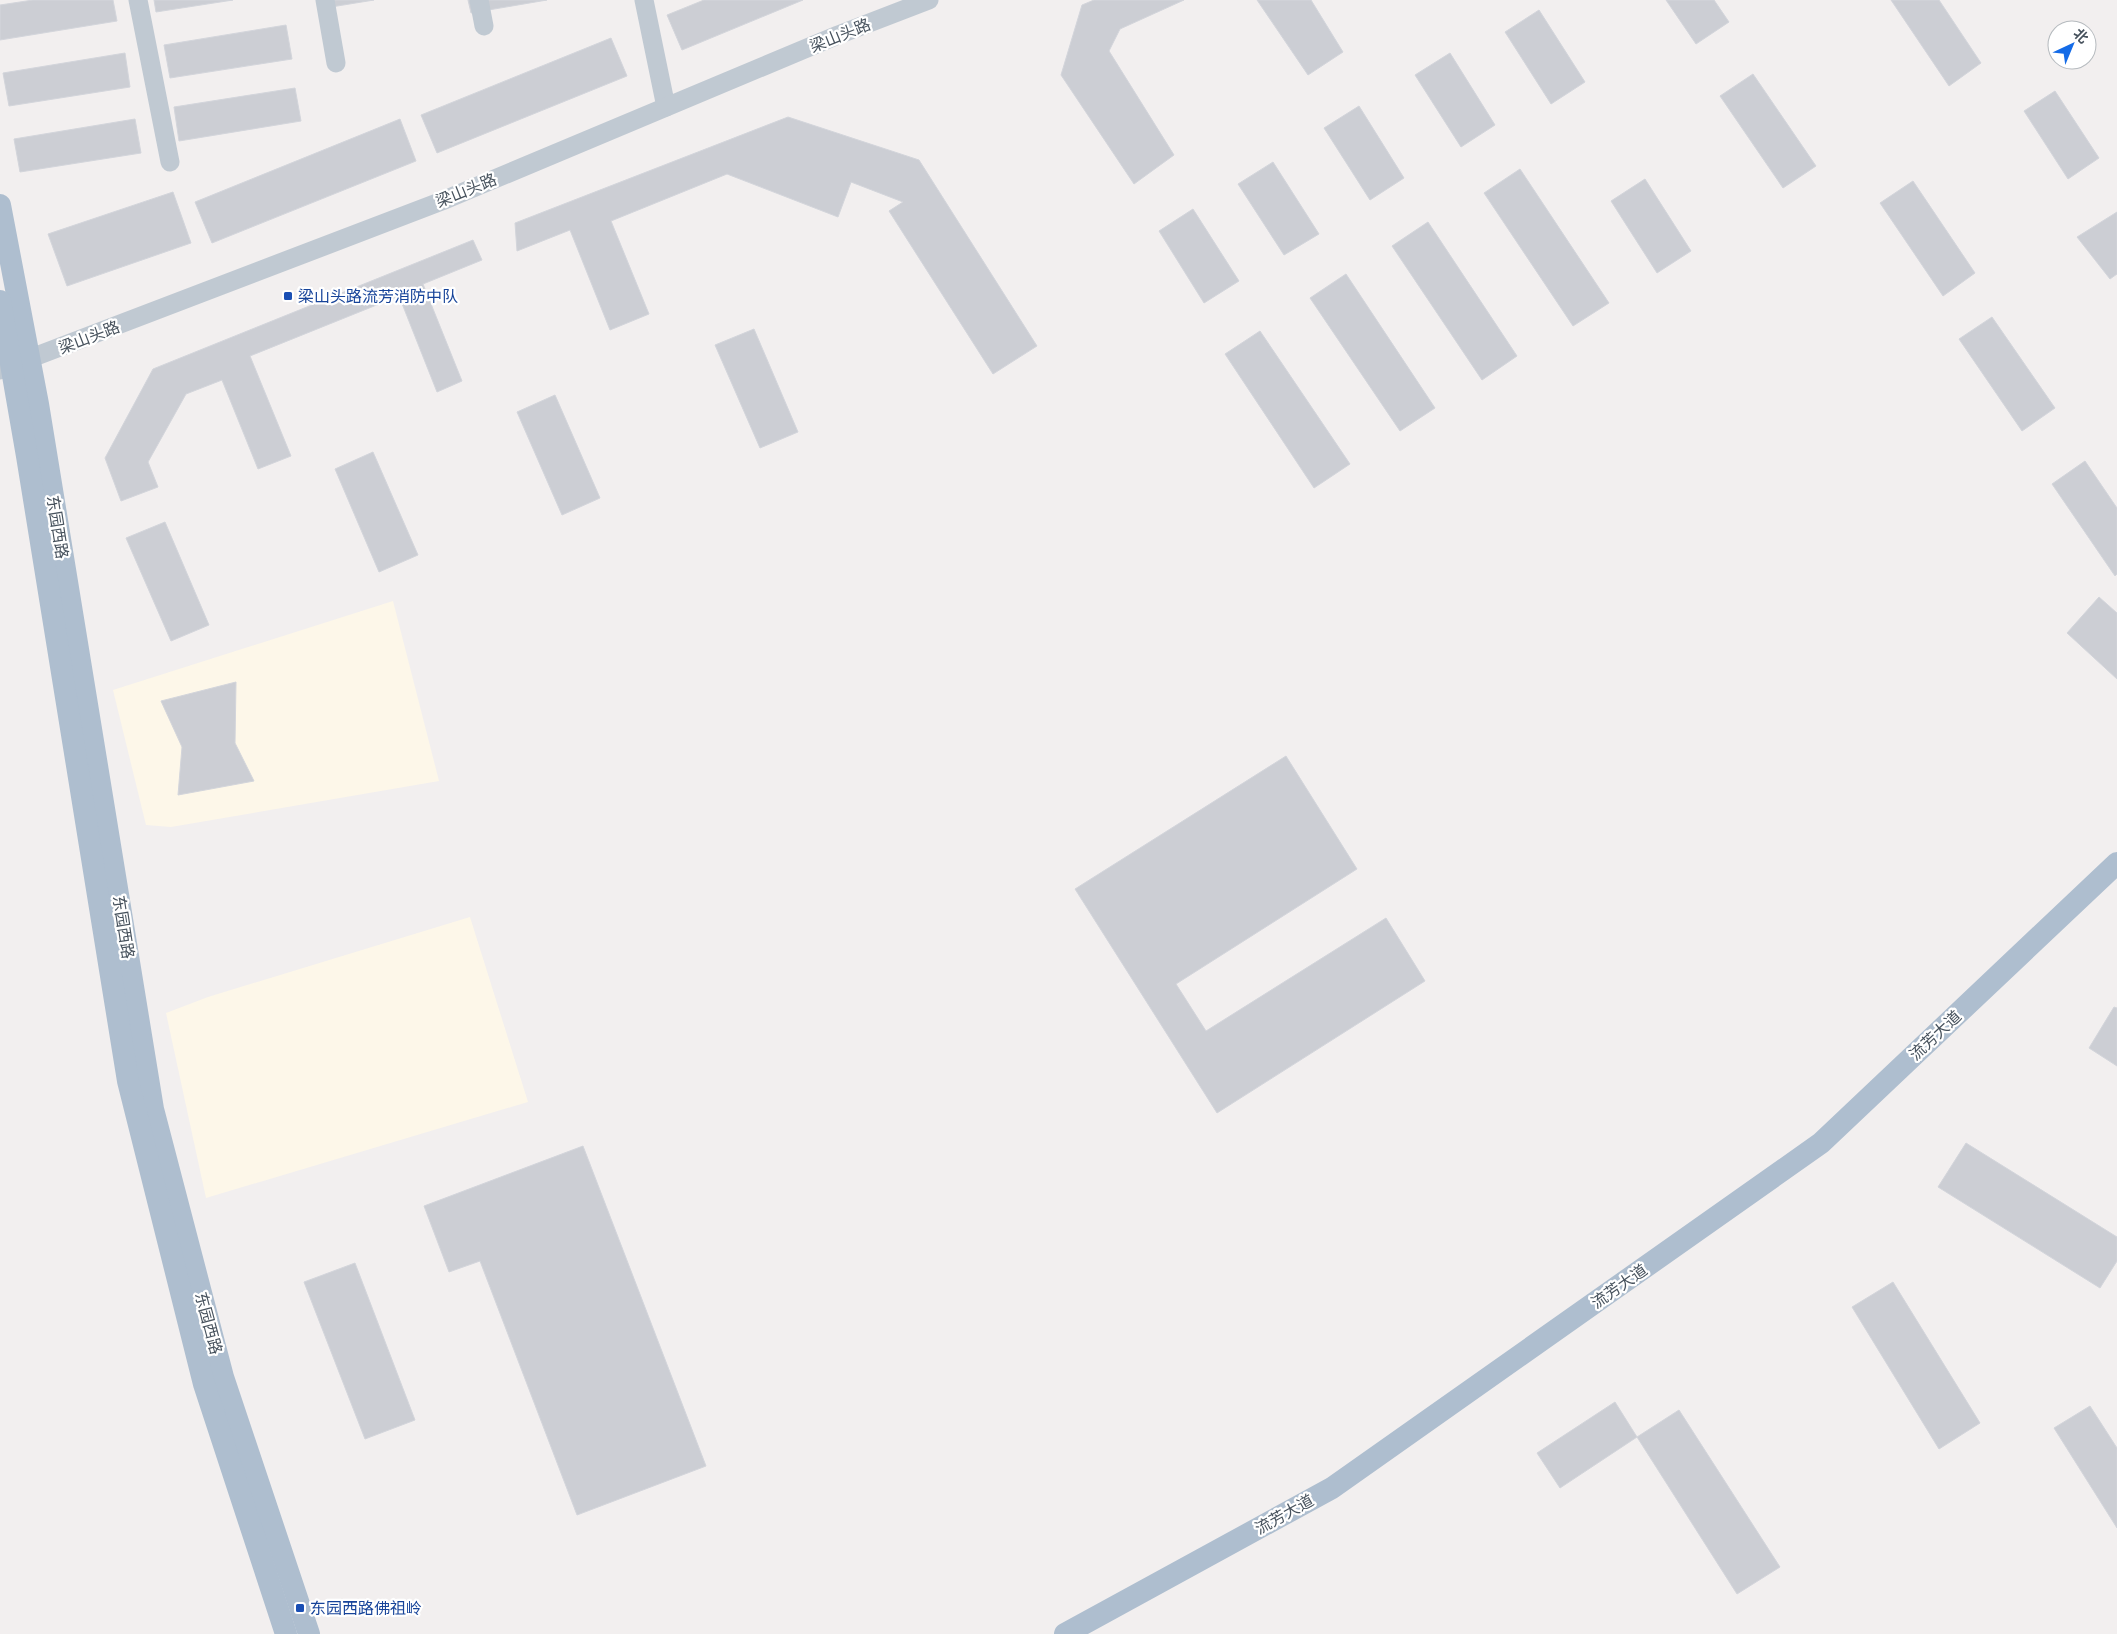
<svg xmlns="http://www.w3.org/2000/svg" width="2117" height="1634" font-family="'Varela Round','Noto Sans SC',sans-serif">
<rect width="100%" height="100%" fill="#f2efef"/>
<g fill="#fdf7e9">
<polygon points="393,601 439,781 171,827 146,825 113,690"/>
<polygon points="470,917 528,1102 206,1198 166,1013 208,997"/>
</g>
<g fill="#ccced4" stroke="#d3d5db">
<polygon points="33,0 113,0 117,21 0,40 0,5"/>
<polygon points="154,0 233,0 156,12"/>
<polygon points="317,0 374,0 319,9"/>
<polygon points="468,0 547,0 471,13"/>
<polygon points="704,0 803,0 682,50 667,15"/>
<polygon points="1094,0 1184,0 1120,29 1109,51 1174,155 1134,184 1061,75 1082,5"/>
<polygon points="1257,0 1311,0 1343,52 1308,75"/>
<polygon points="1666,0 1714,0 1729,22 1696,44"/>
<polygon points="1891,0 1939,0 1981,63 1949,86"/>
<polygon points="1539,10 1585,82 1551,104 1505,32"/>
<polygon points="286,25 292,59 170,78 164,45"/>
<polygon points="611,38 627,76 437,153 421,115"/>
<polygon points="125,53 130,87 9,106 3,73"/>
<polygon points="1450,53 1495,125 1461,147 1415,75"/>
<polygon points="1753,74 1816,166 1783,188 1720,96"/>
<polygon points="295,88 301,121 179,141 174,107"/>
<polygon points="2055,91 2099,158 2068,179 2024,111"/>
<polygon points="1359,106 1404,178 1370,200 1324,128"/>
<polygon points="788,117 919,160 1037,346 993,374 889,211 903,202 851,182 838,217 727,174 611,221 649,314 610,330 570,230 517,251 515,223"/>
<polygon points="135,119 141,153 20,172 14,139"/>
<polygon points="400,119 416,161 212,243 195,202"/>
<polygon points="1273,162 1319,234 1284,255 1238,184"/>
<polygon points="1520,169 1609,303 1573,326 1484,193"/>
<polygon points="1645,179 1691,251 1657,273 1611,201"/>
<polygon points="1913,181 1975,273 1943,296 1880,203"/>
<polygon points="173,192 191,243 67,286 48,234"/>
<polygon points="1193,209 1239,281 1204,303 1159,231"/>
<polygon points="2117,212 2117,274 2110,279 2077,237"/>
<polygon points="1428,222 1517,356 1482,380 1392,246"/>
<polygon points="473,240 482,260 423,284 462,381 437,392 399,296 250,356 291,456 258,469 222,380 186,394 148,462 158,487 121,501 105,458 153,369"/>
<polygon points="1346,274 1435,408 1400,431 1310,298"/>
<polygon points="1992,317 2055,408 2022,431 1959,339"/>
<polygon points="754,329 798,432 760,448 715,345"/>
<polygon points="1260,331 1350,464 1314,488 1225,354"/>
<polygon points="555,395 600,498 562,515 517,412"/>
<polygon points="373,452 418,555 379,572 335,469"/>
<polygon points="2085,461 2117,508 2117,574 2115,576 2052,484"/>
<polygon points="165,522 209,625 171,641 126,538"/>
<polygon points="2099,597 2117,613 2117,679 2067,633"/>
<polygon points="236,682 235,743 254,781 178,795 182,747 161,701"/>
<polygon points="1286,756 1357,869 1176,984 1206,1031 1386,918 1425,981 1217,1113 1075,889"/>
<polygon points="2114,1007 2117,1008 2117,1066 2089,1048"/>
<polygon points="1966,1143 2117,1237 2117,1261 2100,1288 1938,1187"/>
<polygon points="583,1146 706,1466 577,1515 480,1261 449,1272 424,1206"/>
<polygon points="355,1263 415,1420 365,1439 304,1282"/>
<polygon points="1893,1282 1980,1423 1939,1449 1852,1307"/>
<polygon points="1615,1402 1637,1437 1560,1488 1537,1453"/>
<polygon points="2090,1406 2117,1448 2117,1528 2054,1428"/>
<polygon points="1679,1410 1780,1567 1737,1594 1637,1437"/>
</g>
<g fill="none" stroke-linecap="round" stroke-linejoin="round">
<g stroke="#c0c9d2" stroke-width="19">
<polyline points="138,0 170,162"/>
<polyline points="325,0 336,63"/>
<polyline points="479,0 484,26"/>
<polyline points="644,0 666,107"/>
<polyline points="0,370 442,201 838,35 929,0"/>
</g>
<g stroke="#aebecf" stroke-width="22">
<polyline points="0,205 38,404 153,1109 223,1377 309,1634"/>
<polyline points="0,301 27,456 128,1081 204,1384 286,1634"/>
<polyline points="1065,1634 1332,1488 1821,1143 2117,863"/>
</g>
</g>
<g fill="#1a4fb4" stroke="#fff" stroke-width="2">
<rect x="283" y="291" width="10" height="10" rx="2.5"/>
<rect x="295" y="1603" width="10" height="10" rx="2.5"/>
</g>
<g text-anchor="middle" stroke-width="4.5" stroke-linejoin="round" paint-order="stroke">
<g font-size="16" fill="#47525d" stroke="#fff">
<text transform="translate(840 35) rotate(-22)" y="6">梁山头路</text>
<text transform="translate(466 190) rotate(-22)" y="6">梁山头路</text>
<text transform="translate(89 337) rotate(-21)" y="6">梁山头路</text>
<text transform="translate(58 527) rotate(81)" y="6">东园西路</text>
<text transform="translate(124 927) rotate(81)" y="6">东园西路</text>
<text transform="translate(1935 1035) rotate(-43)" y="6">流芳大道</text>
<text transform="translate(1619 1286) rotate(-35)" y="6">流芳大道</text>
<text transform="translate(209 1323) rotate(75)" y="6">东园西路</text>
<text transform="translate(1284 1514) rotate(-29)" y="6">流芳大道</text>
</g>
<g font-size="16" fill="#164399" stroke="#fff" text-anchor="start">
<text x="298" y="302">梁山头路流芳消防中队</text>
<text x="310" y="1614">东园西路佛祖岭</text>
</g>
</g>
<g transform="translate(2072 45) rotate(44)"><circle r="24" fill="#ffffff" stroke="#b5babe"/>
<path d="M0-4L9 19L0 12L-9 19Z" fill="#146be7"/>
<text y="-8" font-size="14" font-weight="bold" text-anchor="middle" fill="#47525d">北</text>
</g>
</svg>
